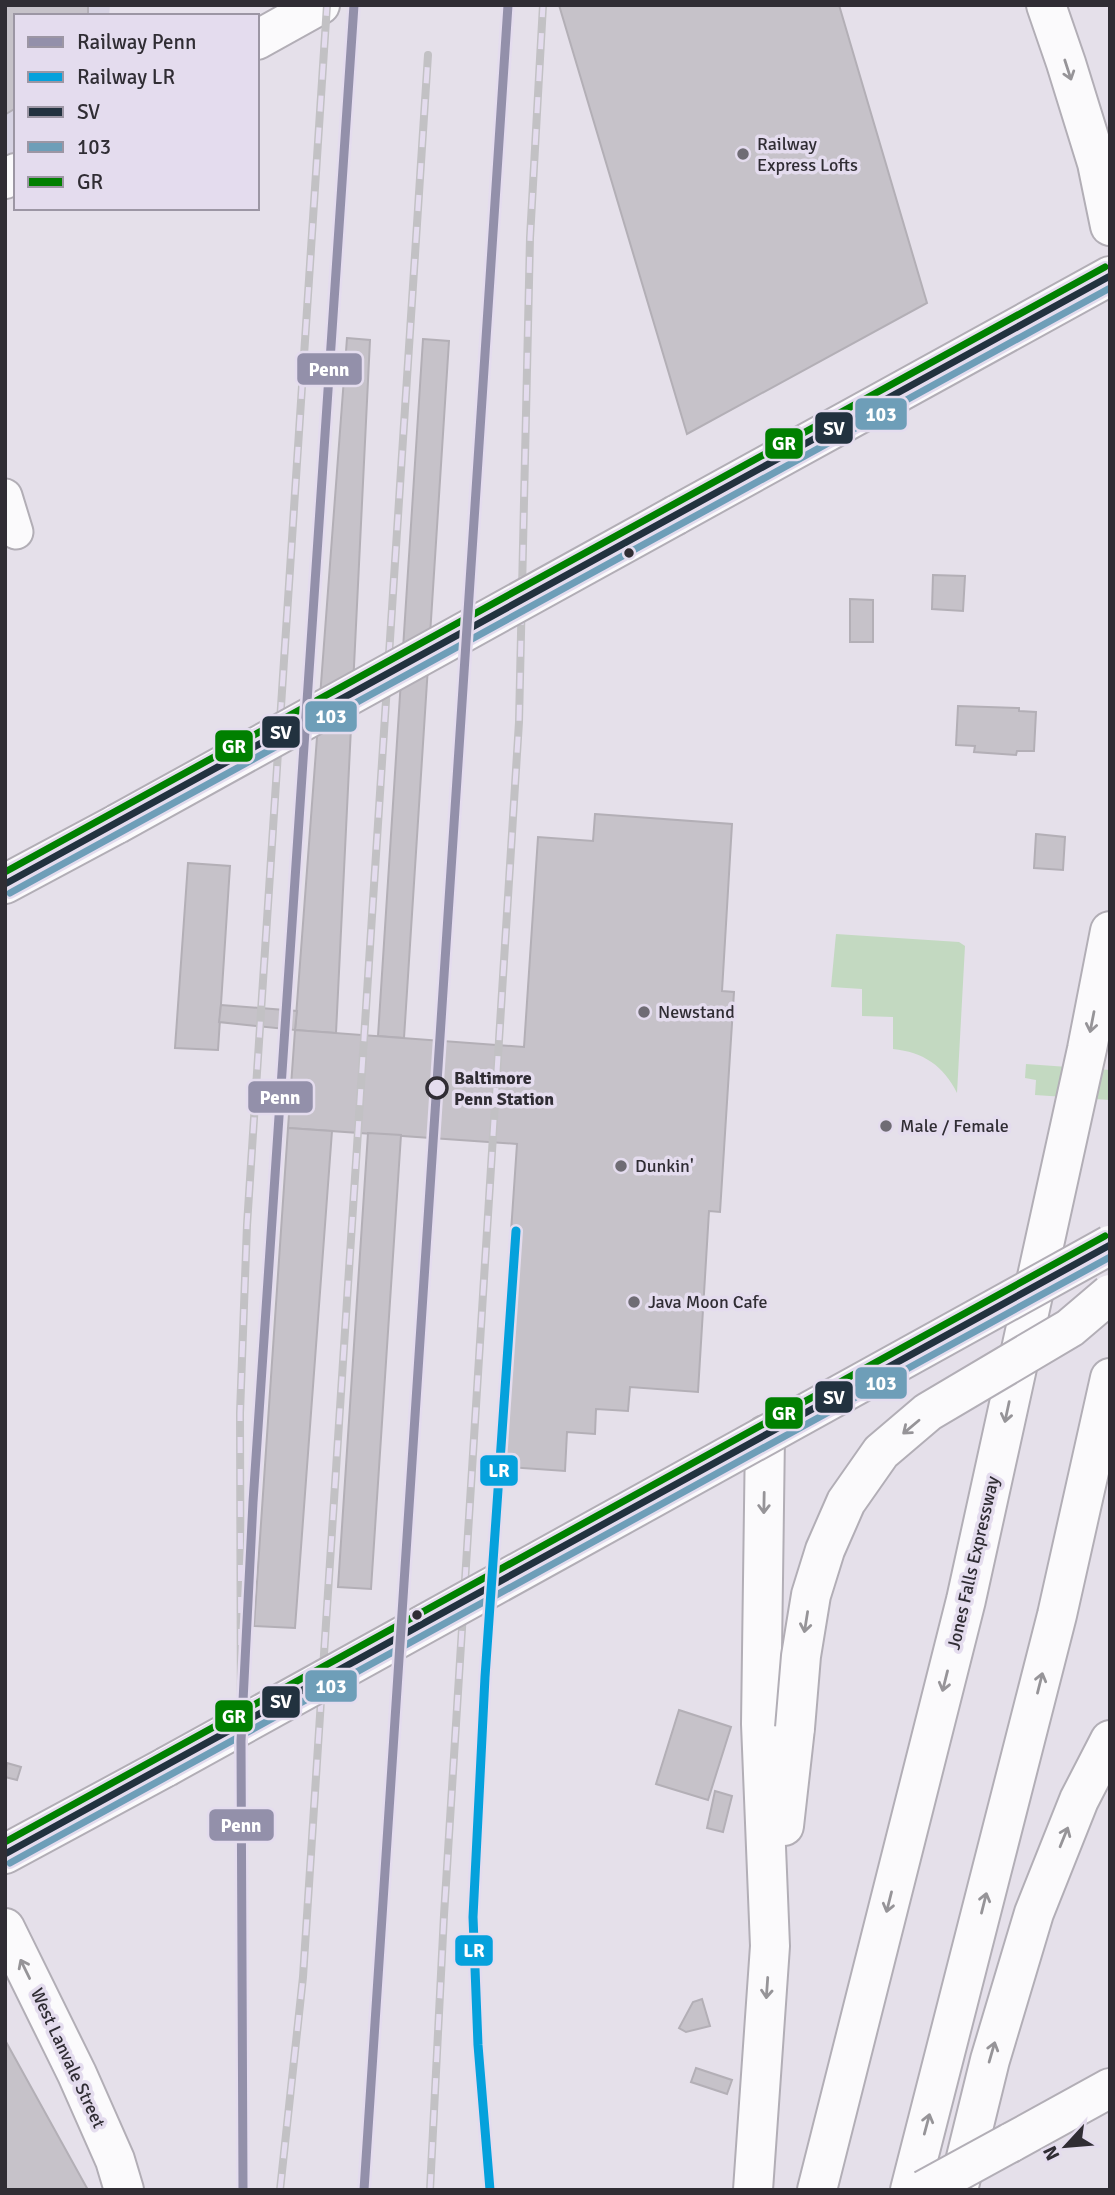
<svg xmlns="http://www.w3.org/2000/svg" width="1115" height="2195" font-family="Signika,sans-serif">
<rect width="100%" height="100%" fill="#e5e0ea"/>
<polygon fill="#d6d2e2" points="5,5 110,5 109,16 16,16 16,175 5,181"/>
<g fill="#c3d9c1">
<path d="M836,934l123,8 6,4 -8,147c-13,-27 -34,-41 -64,-44v-32l-31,-1v-27l-31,-2z"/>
<polygon points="1026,1064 1110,1070 1110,1100 1035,1095 1036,1080 1025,1078"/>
</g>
<g fill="#c6c2c9" stroke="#b3afb6" stroke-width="2">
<polygon points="5,5 88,5 88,16 16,16 16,108 6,114"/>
<polygon points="559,5 839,5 927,303 687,434"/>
<polygon points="347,338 370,340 336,1033 295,1030"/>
<polygon points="423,339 449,341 404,1038 378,1036"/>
<polygon points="933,575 965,576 963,611 932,609"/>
<polygon points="850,599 873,600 873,642 850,642"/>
<polygon points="958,706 1019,708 1019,711 1036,712 1034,751 1017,751 1016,755 974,752 975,746 956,745"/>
<polygon points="595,814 732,824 722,991 734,992 720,1212 709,1211 698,1392 630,1387 628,1411 596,1409 595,1434 567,1432 565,1471 495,1466 517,1144 288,1128 295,1030 524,1047 538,837 593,841"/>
<polygon points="1036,834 1065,837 1063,870 1034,868"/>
<polygon points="188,863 230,866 218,1050 175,1048"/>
<polygon points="221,1005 297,1011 295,1030 219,1022"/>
<polygon points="288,1128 332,1131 295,1628 254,1626"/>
<polygon points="368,1133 401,1135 371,1589 338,1587"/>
<polygon points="679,1710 731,1727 708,1800 656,1784"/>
<polygon points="7,1763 21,1767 17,1780 5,1777"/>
<polygon points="715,1791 732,1796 723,1832 707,1828"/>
<polygon points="702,1999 710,2026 686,2032 679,2028 693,2002"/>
<polygon points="5,2040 88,2190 5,2190"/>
<polygon points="696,2068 732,2080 727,2094 691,2082"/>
</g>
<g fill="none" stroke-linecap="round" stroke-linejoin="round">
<g stroke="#b2aeb6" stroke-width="37">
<polyline id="street" points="5,496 16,532"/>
</g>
<g stroke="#b2aeb6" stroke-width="42">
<g id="secondary">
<polyline points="5,1854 166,1767"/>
<polyline points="5,1928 77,2074 115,2160 124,2190"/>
<polyline points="1010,2143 1110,2088"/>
</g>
</g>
<g stroke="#b2aeb6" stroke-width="42">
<g id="primary">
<polyline points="257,40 320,5"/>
<polyline points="5,179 16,173"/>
<polyline points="676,515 1110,276"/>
<polyline points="5,884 117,824"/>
</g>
</g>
<g stroke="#b2aeb6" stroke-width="42">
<g id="highway">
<polyline points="1046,5 1066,63 1097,163 1110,226"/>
<polyline points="784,1826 795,1728"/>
<polyline points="753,2190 770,1946 761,1724 765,1435"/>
<polyline points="817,2190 966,1600 1087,1049 1110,931"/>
<polyline points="910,2190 1057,1615 1110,1378"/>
<polyline points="958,2190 990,2060 1034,1913 1079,1800 1110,1740"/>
</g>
</g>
<use href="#street" stroke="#fbfafc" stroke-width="33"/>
<use href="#secondary" stroke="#fbfafc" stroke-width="38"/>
<use href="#primary" stroke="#fbfafc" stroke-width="38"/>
<use href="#highway" stroke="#fbfafc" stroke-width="38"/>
<g stroke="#c2c1c4" stroke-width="8">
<g id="rail">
<polyline points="241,1741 240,1413 247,1225 327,5"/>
<polyline points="280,2190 303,1977 428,55"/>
<polyline points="430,2190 444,1915 519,722 530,238 543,5"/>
</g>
</g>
<use href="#rail" stroke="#e4dcee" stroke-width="5" stroke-dasharray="16" stroke-linecap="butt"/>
<g stroke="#b2aeb6" stroke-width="42" stroke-linecap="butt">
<g id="secondary-bridge">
<polyline points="166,1767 1110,1245"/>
<polyline points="924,2190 1010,2143"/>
</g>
</g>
<g stroke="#b2aeb6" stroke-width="42" stroke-linecap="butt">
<polyline id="primary-bridge" points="117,824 676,515"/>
</g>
<g stroke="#b2aeb6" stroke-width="42" stroke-linecap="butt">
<polyline id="highway-bridge" points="795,1728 801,1656 811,1595 825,1550 846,1502 881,1452 928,1412 1070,1328 1110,1294"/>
</g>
<use href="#secondary-bridge" stroke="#fbfafc" stroke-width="38"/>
<use href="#primary-bridge" stroke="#fbfafc" stroke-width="38"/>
<use href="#highway-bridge" stroke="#fbfafc" stroke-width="38"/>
<g stroke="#e4dcee" stroke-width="12">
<g id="bus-1">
<polyline points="5,884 1110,276"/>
<polyline points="5,1854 1110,1245"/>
</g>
</g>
<g stroke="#e4dcee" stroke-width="12">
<g id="bus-2">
<polyline points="10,893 1110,288"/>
<polyline points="10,1863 1110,1257"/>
</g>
</g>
<g stroke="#e4dcee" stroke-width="12">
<g id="bus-3">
<polyline points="5,872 1105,267"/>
<polyline points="5,1842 1105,1236"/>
</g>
</g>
<use href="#bus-1" stroke="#22323f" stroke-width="7"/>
<use href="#bus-2" stroke="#6e9eb8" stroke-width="7"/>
<use href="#bus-3" stroke="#008000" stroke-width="7"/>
<g stroke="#e4dcee" stroke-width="14">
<g id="rail-1">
<polyline points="243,2190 241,1741 253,1502 354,5"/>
<polyline points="364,2190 508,5"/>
</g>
</g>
<g stroke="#e4dcee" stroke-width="14">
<polyline id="rail-2" points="490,2190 478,2045 473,1917 485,1677 516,1231"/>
</g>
<use href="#rail-1" stroke="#9390aa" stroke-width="9"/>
<use href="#rail-2" stroke="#05a1dc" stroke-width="9"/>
</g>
<defs><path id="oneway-shaft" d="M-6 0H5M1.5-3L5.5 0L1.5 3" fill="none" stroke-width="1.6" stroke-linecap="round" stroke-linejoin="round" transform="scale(1.75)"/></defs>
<g stroke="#969498">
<use href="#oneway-shaft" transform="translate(1068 70) rotate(72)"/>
<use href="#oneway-shaft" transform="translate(1092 1022) rotate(101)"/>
<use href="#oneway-shaft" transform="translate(1007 1412) rotate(102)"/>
<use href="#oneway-shaft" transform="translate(911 1427) rotate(140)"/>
<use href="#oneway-shaft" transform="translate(764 1503) rotate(91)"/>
<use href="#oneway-shaft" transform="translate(806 1622) rotate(99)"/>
<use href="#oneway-shaft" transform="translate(945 1681) rotate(104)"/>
<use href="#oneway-shaft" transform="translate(1040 1683) rotate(-76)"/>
<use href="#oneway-shaft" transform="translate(1064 1837) rotate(-68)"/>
<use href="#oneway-shaft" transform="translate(889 1902) rotate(104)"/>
<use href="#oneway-shaft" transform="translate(984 1903) rotate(-76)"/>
<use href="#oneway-shaft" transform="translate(25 1969) rotate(-116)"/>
<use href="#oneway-shaft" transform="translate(767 1988) rotate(94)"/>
<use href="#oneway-shaft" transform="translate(992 2052) rotate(-74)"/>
<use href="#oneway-shaft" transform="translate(927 2124) rotate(-75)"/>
</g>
<g fill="#6f6c74" stroke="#e4dcee" stroke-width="2.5">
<circle cx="743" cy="154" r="7"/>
<circle cx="644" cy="1012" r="7"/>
<circle cx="886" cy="1126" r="7"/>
<circle cx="621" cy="1166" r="7"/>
<circle cx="634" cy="1302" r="7"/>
</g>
<g fill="#302d34" stroke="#e4dcee" stroke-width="2.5">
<circle cx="629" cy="553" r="6"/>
<circle cx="417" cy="1615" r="6"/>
</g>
<circle fill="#e4dcee" stroke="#302d34" stroke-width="3.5" cx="437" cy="1088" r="10"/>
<g text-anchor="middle" stroke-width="7" stroke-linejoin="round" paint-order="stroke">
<g font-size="18" fill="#302d34" stroke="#e4dcee" text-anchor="start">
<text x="757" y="150">Railway<tspan x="757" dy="21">Express Lofts</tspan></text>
<text x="658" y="1018">Newstand</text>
<text x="900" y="1132">Male / Female</text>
<text x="635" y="1172">Dunkin'</text>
<text x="648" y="1308">Java Moon Cafe</text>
</g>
<g font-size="18" font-weight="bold" fill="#302d34" stroke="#e4dcee" text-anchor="start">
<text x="454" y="1084">Baltimore<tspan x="454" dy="21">Penn Station</tspan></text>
</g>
<g font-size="18" fill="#302d34" stroke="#e4dcee">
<text transform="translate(973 1563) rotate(-77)" y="6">Jones Falls Expressway</text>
<text transform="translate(68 2058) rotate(65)" y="6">West Lanvale Street</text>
</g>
</g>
<g stroke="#e4dcee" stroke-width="2.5">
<rect x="296" y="352" width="67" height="34" rx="7" fill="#9390aa"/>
<rect x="854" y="397" width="54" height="34" rx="7" fill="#6e9eb8"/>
<rect x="814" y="411" width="40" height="34" rx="7" fill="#22323f"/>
<rect x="764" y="427" width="40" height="33" rx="7" fill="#008000"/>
<rect x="304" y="700" width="54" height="33" rx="7" fill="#6e9eb8"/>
<rect x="261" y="715" width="40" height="34" rx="7" fill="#22323f"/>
<rect x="214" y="729" width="40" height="34" rx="7" fill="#008000"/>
<rect x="247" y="1080" width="67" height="34" rx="7" fill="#9390aa"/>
<rect x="854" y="1366" width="54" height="34" rx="7" fill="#6e9eb8"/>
<rect x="814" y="1380" width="40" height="34" rx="7" fill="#22323f"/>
<rect x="764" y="1396" width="40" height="34" rx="7" fill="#008000"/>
<rect x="479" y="1454" width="40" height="33" rx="7" fill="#05a1dc"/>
<rect x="304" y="1669" width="54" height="34" rx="7" fill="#6e9eb8"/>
<rect x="261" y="1685" width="40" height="34" rx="7" fill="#22323f"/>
<rect x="214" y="1699" width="40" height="34" rx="7" fill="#008000"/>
<rect x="208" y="1808" width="67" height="34" rx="7" fill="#9390aa"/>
<rect x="454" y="1934" width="40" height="33" rx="7" fill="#05a1dc"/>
</g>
<g font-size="19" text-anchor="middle" font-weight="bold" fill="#fff">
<text x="329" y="376">Penn</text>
<text x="881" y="421">103</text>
<text x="834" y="435">SV</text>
<text x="784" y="450">GR</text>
<text x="331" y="723">103</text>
<text x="281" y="739">SV</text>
<text x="234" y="753">GR</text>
<text x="280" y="1104">Penn</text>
<text x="881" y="1390">103</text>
<text x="834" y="1404">SV</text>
<text x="784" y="1420">GR</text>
<text x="499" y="1477">LR</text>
<text x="331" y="1693">103</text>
<text x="281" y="1708">SV</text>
<text x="234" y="1723">GR</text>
<text x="241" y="1832">Penn</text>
<text x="474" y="1957">LR</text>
</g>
<rect width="1115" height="2195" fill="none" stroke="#302d34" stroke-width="14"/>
<rect x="14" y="14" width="245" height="196" fill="#e4dcee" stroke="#9c96a4" stroke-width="2"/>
<rect x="28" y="37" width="35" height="10" fill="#9390aa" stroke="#9c96a4" stroke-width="2"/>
<text x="77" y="49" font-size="21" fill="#302d34">Railway Penn</text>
<rect x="28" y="72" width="35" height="10" fill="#05a1dc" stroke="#9c96a4" stroke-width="2"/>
<text x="77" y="84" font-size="21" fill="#302d34">Railway LR</text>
<rect x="28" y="107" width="35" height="10" fill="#22323f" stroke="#9c96a4" stroke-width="2"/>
<text x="77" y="119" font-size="21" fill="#302d34">SV</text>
<rect x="28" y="142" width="35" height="10" fill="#6e9eb8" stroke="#9c96a4" stroke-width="2"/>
<text x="77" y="154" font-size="21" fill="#302d34">103</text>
<rect x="28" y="177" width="35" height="10" fill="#008000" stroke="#9c96a4" stroke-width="2"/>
<text x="77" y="189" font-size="21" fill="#302d34">GR</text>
<g transform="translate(1066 2146) rotate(244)" stroke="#e4dcee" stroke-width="5" paint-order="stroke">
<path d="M0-5L12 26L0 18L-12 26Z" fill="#302d34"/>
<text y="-10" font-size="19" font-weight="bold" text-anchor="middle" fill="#302d34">N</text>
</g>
</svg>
